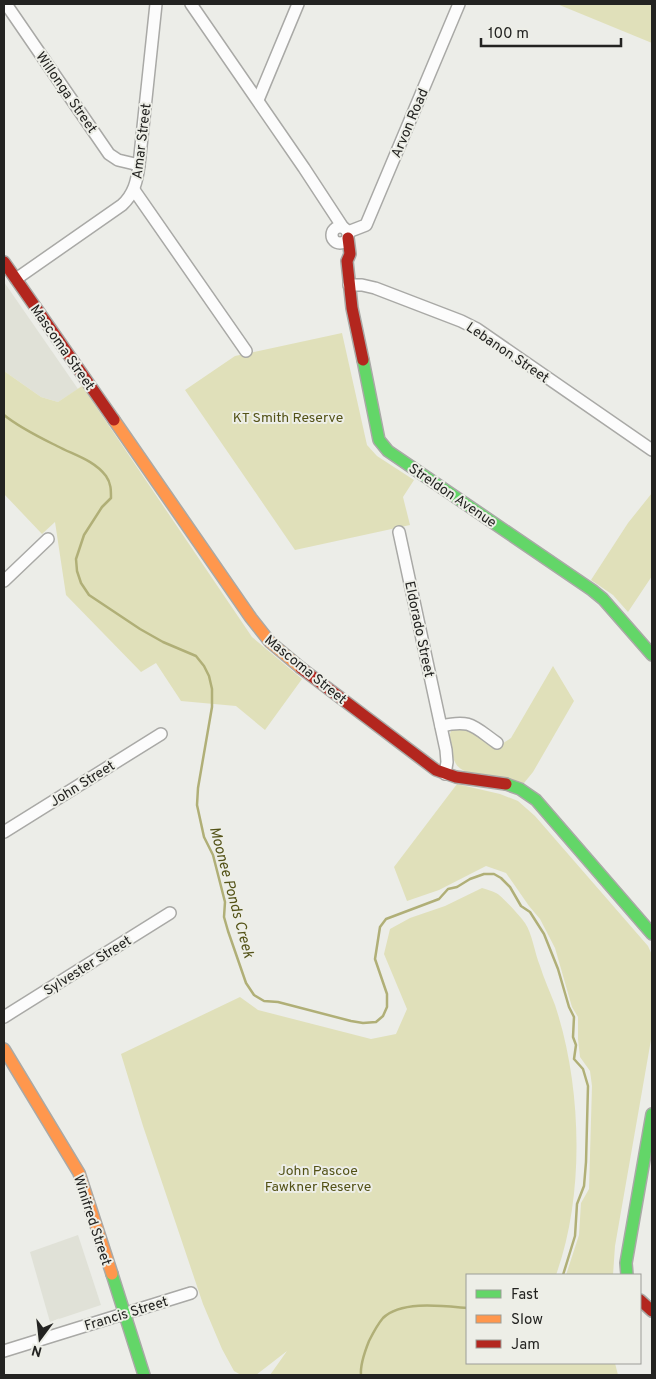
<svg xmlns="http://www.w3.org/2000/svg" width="656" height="1379" font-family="Overpass,sans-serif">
<rect width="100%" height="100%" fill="#ecede8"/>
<g fill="#e0e1d7">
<polygon points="4,282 78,389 58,402 41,397 4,371"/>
<polygon points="78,1235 101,1305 50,1322 30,1252"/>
</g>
<g fill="#e0e0ba">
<polygon points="557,4 652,4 652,43"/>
<polygon points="342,333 367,445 377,456 414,480 403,497 410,525 295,550 185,390 235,356"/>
<polygon points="4,371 41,397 58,402 82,386 252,637 302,679 265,730 236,706 181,701 156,663 141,672 66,595 55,522 42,534 4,494"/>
<polygon points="652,493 652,576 628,612 613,595 591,580 628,523"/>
<path d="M553,666l21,35 -41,71 -9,11 -57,-11c-5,-2 -10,-5 -12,-10 -4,-8 -8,-26 -3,-33l9,-4 36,22 14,-9z"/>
<polygon points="457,784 500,794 518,801 535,816 648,946 652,955 652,1034 615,1246 613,1275 566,1275 579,1235 581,1203 589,1189 592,1086 590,1071 580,1057 578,1039 578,1017 572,1007 555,948 540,919 529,906 506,873 486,866 439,890 407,901 394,867"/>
<path d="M482,888c4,1 10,3 14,5 4,1 26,25 29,30 7,10 10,31 15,43 4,13 10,26 15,39 27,81 30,190 1,270h-89v88h148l3,12h-348l17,-24 -31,24h-15l-7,-4 -12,-22 -19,-45 -60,-178 -22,-72 119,-57 18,13 113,29 25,-5 11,-25 -23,-55 6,-25 20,-11 35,-12z"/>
</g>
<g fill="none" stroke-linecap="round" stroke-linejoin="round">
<g stroke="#b0af77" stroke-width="2.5">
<path d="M4,415c16,13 35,22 53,31 17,9 37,14 49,30 5,7 5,14 5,22l-9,9 -18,28 -8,24 1,12 4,12 8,12 51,34 23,13 33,14 8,10 5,10 3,13v18l-14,81 -1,17 7,32 9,18 12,47 -1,15 4,14 18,52 8,12 10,6 14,1 73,19 12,2 13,-1 7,-6 4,-9v-13l-12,-35 5,-32 6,-8 53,-20 9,-10 9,-2 13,-8 14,-5h10l7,4 9,9 11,19 9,6 14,22 14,35 11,38 5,10 -1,20 3,8 -2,14 9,10 5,17 -2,76 -2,24 -7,18 -2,32 -12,39"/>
<path d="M361,1375c-1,-11 4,-24 8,-34 4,-8 8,-16 14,-23 18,-18 61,-12 84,-10"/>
</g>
<g stroke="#a9a9a6" stroke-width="14">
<g id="street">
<polyline points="6,4 109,154 118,160 139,165"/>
<polyline points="191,4 304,168 342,226"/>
<polyline points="258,100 298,4"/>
<polyline points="134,190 246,351"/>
<circle cx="340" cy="235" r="8"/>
<polyline points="348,232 366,225 459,4"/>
<path d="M16,279l106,-74c12,-11 15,-24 17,-40l17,-161"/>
<polyline points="349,285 362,285 375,288 461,321 477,329 652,450"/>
<polyline points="399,532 446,750 447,762 445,774"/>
<polyline points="4,581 48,539"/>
<path d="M441,726c30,-7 32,0 56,17"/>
<polyline points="4,832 161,734"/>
<polyline points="4,1017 170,913"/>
<polyline points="4,1351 191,1293"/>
</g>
</g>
<g stroke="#a9a9a6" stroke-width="14">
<g id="fast">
<polyline points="363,360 379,440 388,451 592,590 603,599 652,655"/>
<polyline points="506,784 520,789 536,800 652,934"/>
<polyline points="112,1274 144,1375"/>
<polyline points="627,1275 626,1263 652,1114"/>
</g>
</g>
<g stroke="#a9a9a6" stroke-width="14">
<g id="slow">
<polyline points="114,420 251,618 270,642 301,668"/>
<polyline points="4,1049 79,1173 112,1274"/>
</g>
</g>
<g stroke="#a9a9a6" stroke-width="14">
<g id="jam">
<polyline points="348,238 350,254 347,261 352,308 363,360"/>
<polyline points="4,262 114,420"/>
<polyline points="301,668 436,770 456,777 506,784"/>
<polyline points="640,1300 652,1311"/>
</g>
</g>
<use href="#street" stroke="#fcfcfc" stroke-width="11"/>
<use href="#fast" stroke="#63d668" stroke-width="11"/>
<use href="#slow" stroke="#ff974d" stroke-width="11"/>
<use href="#jam" stroke="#b3261e" stroke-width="11"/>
</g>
<g text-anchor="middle" stroke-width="4" stroke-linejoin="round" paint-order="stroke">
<g font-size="14" fill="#232321" stroke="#edeee7">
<text transform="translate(67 92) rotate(55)" y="5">Willonga Street</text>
<text transform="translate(409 123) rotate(-67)" y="5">Arvon Road</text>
<text transform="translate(141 141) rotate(-83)" y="5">Amar Street</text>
<text transform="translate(63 347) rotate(55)" y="5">Mascoma Street</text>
<text transform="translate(508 352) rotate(34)" y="5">Lebanon Street</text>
<text transform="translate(453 495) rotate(34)" y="5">Streldon Avenue</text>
<text transform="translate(420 629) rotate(78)" y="5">Eldorado Street</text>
<text transform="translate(306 669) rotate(39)" y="5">Mascoma Street</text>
<text transform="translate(82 783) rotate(-32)" y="5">John Street</text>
<text transform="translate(87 965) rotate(-32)" y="5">Sylvester Street</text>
<text transform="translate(93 1220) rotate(72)" y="5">Winifred Street</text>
<text transform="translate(126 1313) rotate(-17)" y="5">Francis Street</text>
</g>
<g font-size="14" fill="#535217" stroke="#edeee7">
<text x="288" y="422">KT Smith Reserve</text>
<text x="318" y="1175">John Pascoe<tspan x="318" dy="16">Fawkner Reserve</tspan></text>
</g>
<g font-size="15" font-style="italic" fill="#545318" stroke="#edeee7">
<text transform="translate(232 892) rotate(75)" y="5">Moonee Ponds Creek</text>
</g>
</g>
<rect width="656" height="1379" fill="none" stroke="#232321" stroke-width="10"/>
<rect x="466" y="1274" width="175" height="90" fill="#edeee7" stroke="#9c9d98"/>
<rect x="476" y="1290" width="25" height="8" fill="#63d668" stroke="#9c9d98"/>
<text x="511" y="1299" font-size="15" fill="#232321">Fast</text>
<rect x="476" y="1315" width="25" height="8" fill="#ff974d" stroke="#9c9d98"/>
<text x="511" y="1324" font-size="15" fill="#232321">Slow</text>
<rect x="476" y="1340" width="25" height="8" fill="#b3261e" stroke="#9c9d98"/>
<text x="511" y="1349" font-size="15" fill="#232321">Jam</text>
<g transform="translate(40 1339) rotate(195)" stroke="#edeee7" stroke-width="4" paint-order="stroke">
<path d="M0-4L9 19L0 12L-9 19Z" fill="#232321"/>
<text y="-8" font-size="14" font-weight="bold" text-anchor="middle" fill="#232321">N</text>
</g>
<path d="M481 38v8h140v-8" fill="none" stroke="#232321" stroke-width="2.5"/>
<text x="488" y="38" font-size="15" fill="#232321" stroke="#edeee7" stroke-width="4" paint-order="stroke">100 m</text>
</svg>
